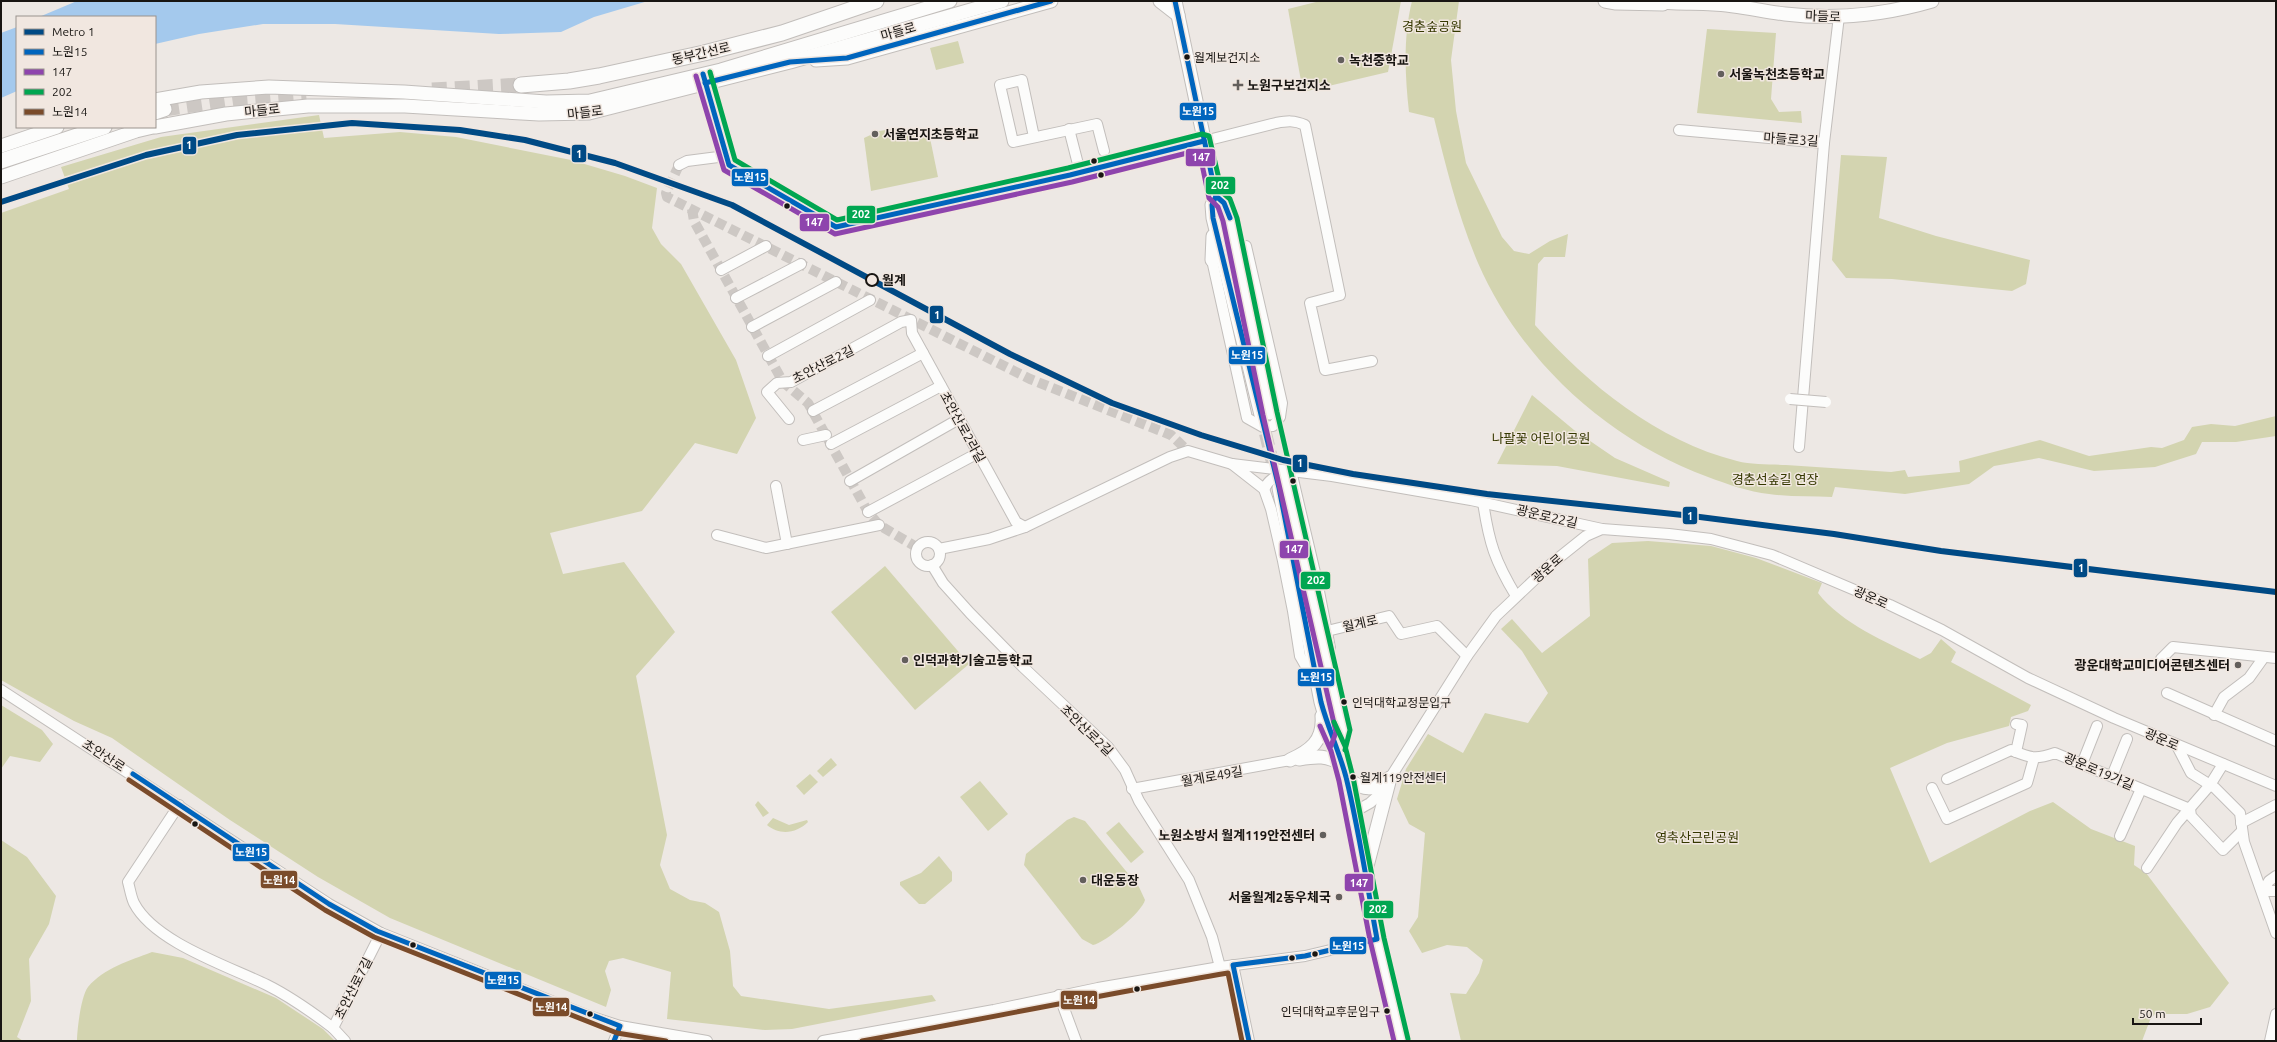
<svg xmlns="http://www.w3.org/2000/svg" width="2277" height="1042" font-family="Ubuntu,'Noto Sans KR',sans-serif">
<rect width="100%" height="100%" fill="#ede8e4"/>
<g fill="#d3d4b0">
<polygon points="1320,1 1401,1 1388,72 1303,92 1288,9"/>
<path d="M1412,1h47l-8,59 5,51 10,52 36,74 12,14 15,3 21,-13 18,-7 -3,23h-21l-6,7 -3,61c53,60 123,116 202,136 15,4 33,3 49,4 35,2 70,5 105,7l14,-2 3,7 52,-5 -1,-11 81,-21 49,16 62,-9 11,1 22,-8 8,-13 19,-3 24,2 41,-10v20l-40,6h-34l-6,12 -41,13 -61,4 -55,-13 -45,8 -25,18 -64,10 -70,-7 -3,10c-20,-1 -42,0 -63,-3 -20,-2 -42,-10 -61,-17 -101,-37 -187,-116 -230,-214 -20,-47 -32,-96 -44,-145l-25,-6c-4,-36 -6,-75 3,-111z"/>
<polygon points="1707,29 1776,33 1771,99 1779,112 1801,111 1802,123 1697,113"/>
<polygon points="958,41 964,63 936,70 930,48"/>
<polygon points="319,115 324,138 400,132 456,137 571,160 625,176 657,188 652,228 661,244 681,264 736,360 756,418 737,454 695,443 642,511 550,533 563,574 624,562 675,632 636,676 667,835 660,865 670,889 690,900 705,903 719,912 730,951 733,986 741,996 829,1009 932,995 936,1001 792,1029 765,1030 667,1019 671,972 623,958 609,961 605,971 611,990 606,1007 390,918 318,877 230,820 112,738 74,721 1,680 1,213 69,189 61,167 161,137"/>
<polygon points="900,128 930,138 938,177 871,191 864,138 879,131"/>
<polygon points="1841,155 1887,157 1879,218 1936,236 2030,260 2026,284 2012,291 1892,279 1846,278 1832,260"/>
<polygon points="1532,395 1574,430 1615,458 1670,482 1669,487 1557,466 1497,464"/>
<path d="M1648,541l63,5 45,12 66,25 -4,10c24,31 67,48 102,66l11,-6 10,-14 15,13 -5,10 80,43 -3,6 -17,6 -2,9 -62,17 -57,25 40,95 100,-52 23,-9 38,27 44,17 -1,19 12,8 83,110 -19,24 -23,7h-32l-5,6 -8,21h-681l-11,-48 16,1 13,-21 4,-13 -16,-13 -20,-2 -25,8 -13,-22 9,-14 7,-84 -16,-9 -12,-25 9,-30 22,-35 35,19 22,-40 43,10 20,-30 -26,-42 -21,-22 11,-10 30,34 48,-37 -2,-57 24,-16z"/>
<polygon points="885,566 969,664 915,710 831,612"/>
<polygon points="1,705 42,730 53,744 40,762 10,756 1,769"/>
<polygon points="831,758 837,765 823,777 817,771"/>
<polygon points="810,774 818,782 804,795 796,786"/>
<polygon points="980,781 1008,814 988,831 960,797"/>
<polygon points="758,801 769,813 763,817 755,805"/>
<path d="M1074,817l11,4 54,66 6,13c-3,12 -39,42 -52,45l-11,-6 -58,-74 2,-11 41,-34z"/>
<path d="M773,818l16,7 18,-5 1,2c-11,11 -28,14 -41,3z"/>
<polygon points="1119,822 1144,852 1131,863 1106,833"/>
<polygon points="1,840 27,857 56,896 49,924 29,959 31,1001 17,1037 23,1041 1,1041"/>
<polygon points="939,856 952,872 952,881 925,904 919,904 900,885 900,882 921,873"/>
<path d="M152,952l31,6 93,40 47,31 12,12h-258c0,-11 4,-45 11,-54 16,-19 41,-26 64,-35z"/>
</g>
<g fill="#a4c9ed">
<polygon points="77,1 648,1 594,17 561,32 499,34 335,24 263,24 199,34 155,44 155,17 39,17"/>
<polygon points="17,27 17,91 1,98 1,33"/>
</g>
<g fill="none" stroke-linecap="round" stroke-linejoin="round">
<g stroke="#cdc8c4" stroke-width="10" stroke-dasharray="10 5" stroke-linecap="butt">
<polyline points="679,165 666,193 667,197 1030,379 1171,435 1188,451"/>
<polyline points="692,209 694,221 783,382 808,403 868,512 879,525 918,548"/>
</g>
<polyline stroke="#cdc8c4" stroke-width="13" stroke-dasharray="13 6" stroke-linecap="butt" points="1261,415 1277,481"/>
<g stroke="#cdc8c4" stroke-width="15" stroke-dasharray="15 8" stroke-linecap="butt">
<polyline points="432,90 521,85"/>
<polyline points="164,109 233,99 306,93"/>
</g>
<g stroke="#c2bebb" stroke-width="12">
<g id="minor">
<path d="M704,78l25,87 107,62 234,-52 206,-52c11,-2 18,-3 29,2l35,170 -30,8 15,67 47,-9"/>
<polyline points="1069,129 1080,172"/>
<polyline points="1679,130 1824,143"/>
<polyline points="1034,137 1022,80 1000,85 1013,142 1097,124 1104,151"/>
<polyline points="679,165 687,161 726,156"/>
<polyline points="1212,260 1247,418 1263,427 1273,426 1280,417 1282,403 1246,246"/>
<polyline points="721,270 766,246"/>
<polyline points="736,298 801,264"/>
<polyline points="752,327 836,282"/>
<polyline points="768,356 870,300"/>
<polyline points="813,411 923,353"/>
<polyline points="789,419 767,392 777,383 791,382 901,322 911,320 912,333 1016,522 1025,527"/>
<polyline points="803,440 826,435"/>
<polyline points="831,444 941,386"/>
<polyline points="1799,447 1824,143 1839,16"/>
<polyline points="1232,464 1264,489 1271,509 1283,561 1293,611 1300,656 1315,682"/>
<polyline points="1291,471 1317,581 1330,648"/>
<polyline points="850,481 959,419"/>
<polyline points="776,486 787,544"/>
<path d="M1264,489c5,-9 9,-12 19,-13l8,7"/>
<path d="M1483,502c6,41 12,59 33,94"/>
<polyline points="868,512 978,453"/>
<polyline points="717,535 766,548 879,525"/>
<circle cx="928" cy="554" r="12"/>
<polyline points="939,549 989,539 1025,527 1170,457 1188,451 1232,464 1332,476 1471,500 1602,529"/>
<polyline points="932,565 943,583 970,613 1023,667 1108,747 1125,770 1139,801 1189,880 1212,937 1220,967"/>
<polyline points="1327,631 1389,616 1401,634 1437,626 1467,656"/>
<polyline points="2161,659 2173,647 2276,658"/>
<polyline points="1,690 329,904 381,933 589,1016 620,1026 707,1041"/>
<polyline points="2167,693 2276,741"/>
<polyline points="2214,715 2224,697 2249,678 2264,657"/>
<polyline points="2177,746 2191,773 2215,788 2240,813 2244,842 2276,933"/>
<polyline points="2016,752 2022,725 2016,724"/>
<polyline points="2082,764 2097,726"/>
<polyline points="2112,776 2127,739"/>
<path d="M1947,779l64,-29c20,8 24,10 44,3l135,56 1,7 32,34 19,-19"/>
<polyline points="1932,788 1947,819 2027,783 2034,758"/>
<polyline points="1132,789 1290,760"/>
<path d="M179,805l-51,77c2,7 3,15 6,21 20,39 94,63 133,82 24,12 45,27 66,43"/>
<polyline points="1354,812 1370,803 1380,794 1467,656 1496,616 1551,564 1586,536 1602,529 1669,534 1711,539 1772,555 1890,605 1942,630 2028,678 2114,718 2276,786"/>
<polyline points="2241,823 2276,805"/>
<polyline points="2120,836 2141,789"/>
<polyline points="2147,868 2177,823 2210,785 2223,764"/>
<polyline points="2263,891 2269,881 2276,876"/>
<polyline points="2263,891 2276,891"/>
<polyline points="1233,965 1249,1041"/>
<polyline points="1059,995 1076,1041"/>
<polyline points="345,1041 333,1028 381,933"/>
<polyline points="614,1041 620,1026"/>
<polyline points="823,1041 994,1010 1098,988 1220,967 1305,956 1377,939"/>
<polyline points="2270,1041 2276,1014"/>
</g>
</g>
<g stroke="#c2bebb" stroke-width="15">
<g id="major">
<polyline points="1160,1 1178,15"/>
<polyline points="1175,1 1216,196 1224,203 1230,219 1270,413"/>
<polyline points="1605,1 1616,3 1663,4"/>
<path d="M1655,1c19,4 38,1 58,3 24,1 48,7 72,10 50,6 99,1 147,-13"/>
<polyline points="816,60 847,58 1051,1"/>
<polyline points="155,100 201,92 269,87 404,92 546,102 590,101 721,70 950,1"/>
<polyline points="155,127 226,114 308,106 405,106 539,114 589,113 790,62 1002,1"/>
<polyline points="1,146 57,127"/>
<polyline points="1,177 136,131 153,127"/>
<polyline points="1216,196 1212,205 1213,218 1261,415"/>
<polyline points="1212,260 1213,236"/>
<polyline points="1287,486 1343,732 1338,748"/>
<polyline points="1279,488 1321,702 1330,734 1338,748 1346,779 1377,939 1401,1041"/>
<path d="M1299,759c18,-3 28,-4 44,6"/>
<path d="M1290,760c20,-9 34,-19 32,-44"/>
<path d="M1346,779c19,11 26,13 44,-1"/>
<polyline points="1367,866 1390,778"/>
</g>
</g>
<g stroke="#c2bebb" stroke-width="17">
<g id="highway">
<polyline points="521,85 569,81 599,76 704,53 782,33 876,1"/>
<polyline points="155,112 164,109"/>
<polyline points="1,161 104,127"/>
</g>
</g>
<use href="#minor" stroke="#fcfcfb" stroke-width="10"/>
<use href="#major" stroke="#fcfcfb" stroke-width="13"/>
<use href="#highway" stroke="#fcfcfb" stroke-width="15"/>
<g stroke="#c2bebb" stroke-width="12" stroke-linecap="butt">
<polyline id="minor-bridge" points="1790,399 1826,402"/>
</g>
<use href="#minor-bridge" stroke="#fcfcfb" stroke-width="10"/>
<g stroke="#f1e7e0" stroke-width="8">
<g id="bus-1">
<polyline points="1175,1 1216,196 1224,203 1230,218"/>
<polyline points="703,74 729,165 836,227 1070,175 1204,141"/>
<polyline points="705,83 790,62 847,58 1051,1"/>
<path d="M1216,196l-4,9 1,13 66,270 42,214c7,26 18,49 25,75 13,53 21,108 31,162l-72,17 -72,9 16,76"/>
<polyline points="133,774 329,904 377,931 620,1026 614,1041"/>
</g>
</g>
<g stroke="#f1e7e0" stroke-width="8">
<g id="bus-2">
<polyline points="696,76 724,170 835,234 1072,182 1199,150 1209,198 1218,207 1223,221 1263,415 1336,732 1331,746"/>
<polyline points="1320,726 1331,751 1339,781 1370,940 1394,1041"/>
</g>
</g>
<g stroke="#f1e7e0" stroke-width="8">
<g id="bus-3">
<polyline points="710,72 735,160 837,220 1068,168 1202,134 1209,136 1222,192 1230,199 1237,218 1277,412 1350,730 1345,750"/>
<polyline points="1334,722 1345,746 1353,777 1384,938 1408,1039"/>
</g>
</g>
<g stroke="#f1e7e0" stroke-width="8">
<g id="bus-4">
<polyline points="129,780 325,910 374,937 617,1033 666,1041"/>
<path d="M862,1041c122,-22 243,-47 366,-68l14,68"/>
</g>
</g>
<use href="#bus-1" stroke="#0065bd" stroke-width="5"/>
<use href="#bus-2" stroke="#8e44ad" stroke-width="5"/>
<use href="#bus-3" stroke="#00a651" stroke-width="5"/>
<use href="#bus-4" stroke="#7a4b2a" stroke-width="5"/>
<g stroke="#f1e7e0" stroke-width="9">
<polyline id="metro-1" points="1,202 146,155 237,135 352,123 460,130 525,140 615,163 732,205 1010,354 1112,403 1201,435 1283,460 1353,474 1487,494 1692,516 1834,534 1941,551 2276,592"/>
</g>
<use href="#metro-1" stroke="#004a85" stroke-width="6"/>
</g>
<g fill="#181512" stroke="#f1e7e0" stroke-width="1.5">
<circle cx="1187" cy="57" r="3.5"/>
<circle cx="1094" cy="161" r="3.5"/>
<circle cx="1101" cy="175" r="3.5"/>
<circle cx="787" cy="206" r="3.5"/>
<circle cx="1293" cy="481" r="3.5"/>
<circle cx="1344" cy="702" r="3.5"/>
<circle cx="1353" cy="777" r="3.5"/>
<circle cx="195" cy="824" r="3.5"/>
<circle cx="413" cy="945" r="3.5"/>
<circle cx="1315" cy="954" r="3.5"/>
<circle cx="1292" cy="958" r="3.5"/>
<circle cx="1137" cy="989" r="3.5"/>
<circle cx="1387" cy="1011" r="3.5"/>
<circle cx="590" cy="1014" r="3.5"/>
</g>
<g fill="#635f5c" stroke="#f1e7e0" stroke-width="1.5">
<circle cx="1341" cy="60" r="4"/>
<circle cx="1721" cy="74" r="4"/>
<path d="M1236 79h4v4h4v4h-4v4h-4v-4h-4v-4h4z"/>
<circle cx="875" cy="134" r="4"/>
<circle cx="905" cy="660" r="4"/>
<circle cx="2238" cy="665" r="4"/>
<circle cx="1323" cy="835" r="4"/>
<circle cx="1083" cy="880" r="4"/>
<circle cx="1339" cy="897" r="4"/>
</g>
<circle fill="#f1e7e0" stroke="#181512" stroke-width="2" cx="872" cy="280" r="6"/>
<g text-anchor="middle" stroke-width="3" stroke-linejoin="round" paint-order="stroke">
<g font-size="12" fill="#181512" stroke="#f1e7e0" text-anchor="start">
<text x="1194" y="62">월계보건지소</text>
<text x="1352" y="707">인덕대학교정문입구</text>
<text x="1360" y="782">월계119안전센터</text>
<text x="1380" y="1016" text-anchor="end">인덕대학교후문입구</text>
</g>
<g font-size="13" fill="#181512" stroke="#f1e7e0">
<text transform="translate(1823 16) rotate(2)" y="5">마들로</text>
<text transform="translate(898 31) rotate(-16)" y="5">마들로</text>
<text transform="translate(701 53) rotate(-13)" y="5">동부간선로</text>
<text transform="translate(262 110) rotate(-6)" y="5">마들로</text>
<text transform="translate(585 112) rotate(-7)" y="5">마들로</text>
<text transform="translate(1791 139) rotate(4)" y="5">마들로3길</text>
<text transform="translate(823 364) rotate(-27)" y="5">초안산로2길</text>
<text transform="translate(963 427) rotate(61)" y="5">초안산로2라길</text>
<text transform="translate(1547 516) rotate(13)" y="5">광운로22길</text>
<text transform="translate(1547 568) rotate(-41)" y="5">광운로</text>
<text transform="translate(1871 597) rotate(24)" y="5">광운로</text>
<text transform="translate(1360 623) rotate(-13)" y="5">월계로</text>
<text transform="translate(1087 730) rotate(44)" y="5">초안산로2길</text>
<text transform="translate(2162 739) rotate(23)" y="5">광운로</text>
<text transform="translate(104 755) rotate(33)" y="5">초안산로</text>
<text transform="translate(2099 771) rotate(23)" y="5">광운로19가길</text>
<text transform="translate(1212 776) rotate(-10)" y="5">월계로49길</text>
<text transform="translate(353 988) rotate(-63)" y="5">초안산로7길</text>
</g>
<g font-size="13" fill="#353800" stroke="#f1e7e0">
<text x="1432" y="31">경춘숲공원</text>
<text x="1541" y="443">나팔꽃 어린이공원</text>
<text x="1775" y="484">경춘선숲길 연장</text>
<text x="1697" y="842">영축산근린공원</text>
</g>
<g font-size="13" font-weight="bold" fill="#181512" stroke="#f1e7e0" text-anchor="start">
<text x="1349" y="65">녹천중학교</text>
<text x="1729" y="79">서울녹천초등학교</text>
<text x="1247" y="90">노원구보건지소</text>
<text x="883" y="139">서울연지초등학교</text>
<text x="913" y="665">인덕과학기술고등학교</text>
<text x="2230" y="670" text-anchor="end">광운대학교미디어콘텐츠센터</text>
<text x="1315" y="840" text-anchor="end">노원소방서 월계119안전센터</text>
<text x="1091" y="885">대운동장</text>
<text x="1331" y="902" text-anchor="end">서울월계2동우체국</text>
</g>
<g font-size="13" font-weight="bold" fill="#181512" stroke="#f1e7e0" text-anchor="start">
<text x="882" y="285">월계</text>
</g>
</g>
<g stroke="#f1e7e0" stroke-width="1.5">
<rect x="1179" y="102" width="38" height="19" rx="4" fill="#0065bd"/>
<rect x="182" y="136" width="15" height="19" rx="4" fill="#004a85"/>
<rect x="571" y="144" width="16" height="19" rx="4" fill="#004a85"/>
<rect x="1185" y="148" width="31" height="19" rx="4" fill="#8e44ad"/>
<rect x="731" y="168" width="38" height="19" rx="4" fill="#0065bd"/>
<rect x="1205" y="176" width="31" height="19" rx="4" fill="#00a651"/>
<rect x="846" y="205" width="30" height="19" rx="4" fill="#00a651"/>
<rect x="799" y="213" width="31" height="19" rx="4" fill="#8e44ad"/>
<rect x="929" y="305" width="15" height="19" rx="4" fill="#004a85"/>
<rect x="1228" y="346" width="38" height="19" rx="4" fill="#0065bd"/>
<rect x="1292" y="454" width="16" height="19" rx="4" fill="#004a85"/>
<rect x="1682" y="506" width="16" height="19" rx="4" fill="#004a85"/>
<rect x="1279" y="540" width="30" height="19" rx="4" fill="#8e44ad"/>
<rect x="2073" y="558" width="15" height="20" rx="4" fill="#004a85"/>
<rect x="1300" y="571" width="31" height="19" rx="4" fill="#00a651"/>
<rect x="1297" y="668" width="38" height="19" rx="4" fill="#0065bd"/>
<rect x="232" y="843" width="38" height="19" rx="4" fill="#0065bd"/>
<rect x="260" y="870" width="38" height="19" rx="4" fill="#7a4b2a"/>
<rect x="1344" y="873" width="30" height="19" rx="4" fill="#8e44ad"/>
<rect x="1363" y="900" width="31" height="19" rx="4" fill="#00a651"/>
<rect x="1329" y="936" width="38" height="19" rx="4" fill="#0065bd"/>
<rect x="484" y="971" width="38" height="19" rx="4" fill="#0065bd"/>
<rect x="1060" y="990" width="38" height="20" rx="4" fill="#7a4b2a"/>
<rect x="532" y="997" width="38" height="20" rx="4" fill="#7a4b2a"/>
</g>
<g font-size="11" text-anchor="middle" font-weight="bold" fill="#fff">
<text x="1198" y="115">노원15</text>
<text x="189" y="149">1</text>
<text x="579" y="158">1</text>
<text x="1201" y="161">147</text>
<text x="750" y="181">노원15</text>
<text x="1220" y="189">202</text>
<text x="861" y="218">202</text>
<text x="814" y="226">147</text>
<text x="937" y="319">1</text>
<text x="1247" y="359">노원15</text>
<text x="1300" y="467">1</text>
<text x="1690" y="520">1</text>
<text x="1294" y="553">147</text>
<text x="2081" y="572">1</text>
<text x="1316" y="584">202</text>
<text x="1316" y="681">노원15</text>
<text x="251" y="856">노원15</text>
<text x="279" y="884">노원14</text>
<text x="1359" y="887">147</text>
<text x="1378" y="913">202</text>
<text x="1348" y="950">노원15</text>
<text x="503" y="984">노원15</text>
<text x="1079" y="1004">노원14</text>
<text x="551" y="1011">노원14</text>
</g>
<rect width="2277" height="1042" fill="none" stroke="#181512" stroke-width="4"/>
<rect x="16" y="16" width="140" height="112" fill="#f1e7e0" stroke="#9a938e"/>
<rect x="24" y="29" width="20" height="6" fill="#004a85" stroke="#9a938e"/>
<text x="52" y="36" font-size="12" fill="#181512">Metro 1</text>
<rect x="24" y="49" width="20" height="6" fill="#0065bd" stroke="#9a938e"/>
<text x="52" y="56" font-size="12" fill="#181512">노원15</text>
<rect x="24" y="69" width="20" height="6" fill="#8e44ad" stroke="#9a938e"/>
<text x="52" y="76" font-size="12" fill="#181512">147</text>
<rect x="24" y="89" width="20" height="6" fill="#00a651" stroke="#9a938e"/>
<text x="52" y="96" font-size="12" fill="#181512">202</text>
<rect x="24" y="109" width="20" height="6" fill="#7a4b2a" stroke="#9a938e"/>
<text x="52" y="116" font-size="12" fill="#181512">노원14</text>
<path d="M2133 1018v6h68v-6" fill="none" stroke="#181512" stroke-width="2"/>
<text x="2139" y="1018" font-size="12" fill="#181512" stroke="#f1e7e0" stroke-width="3" paint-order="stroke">50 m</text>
</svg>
